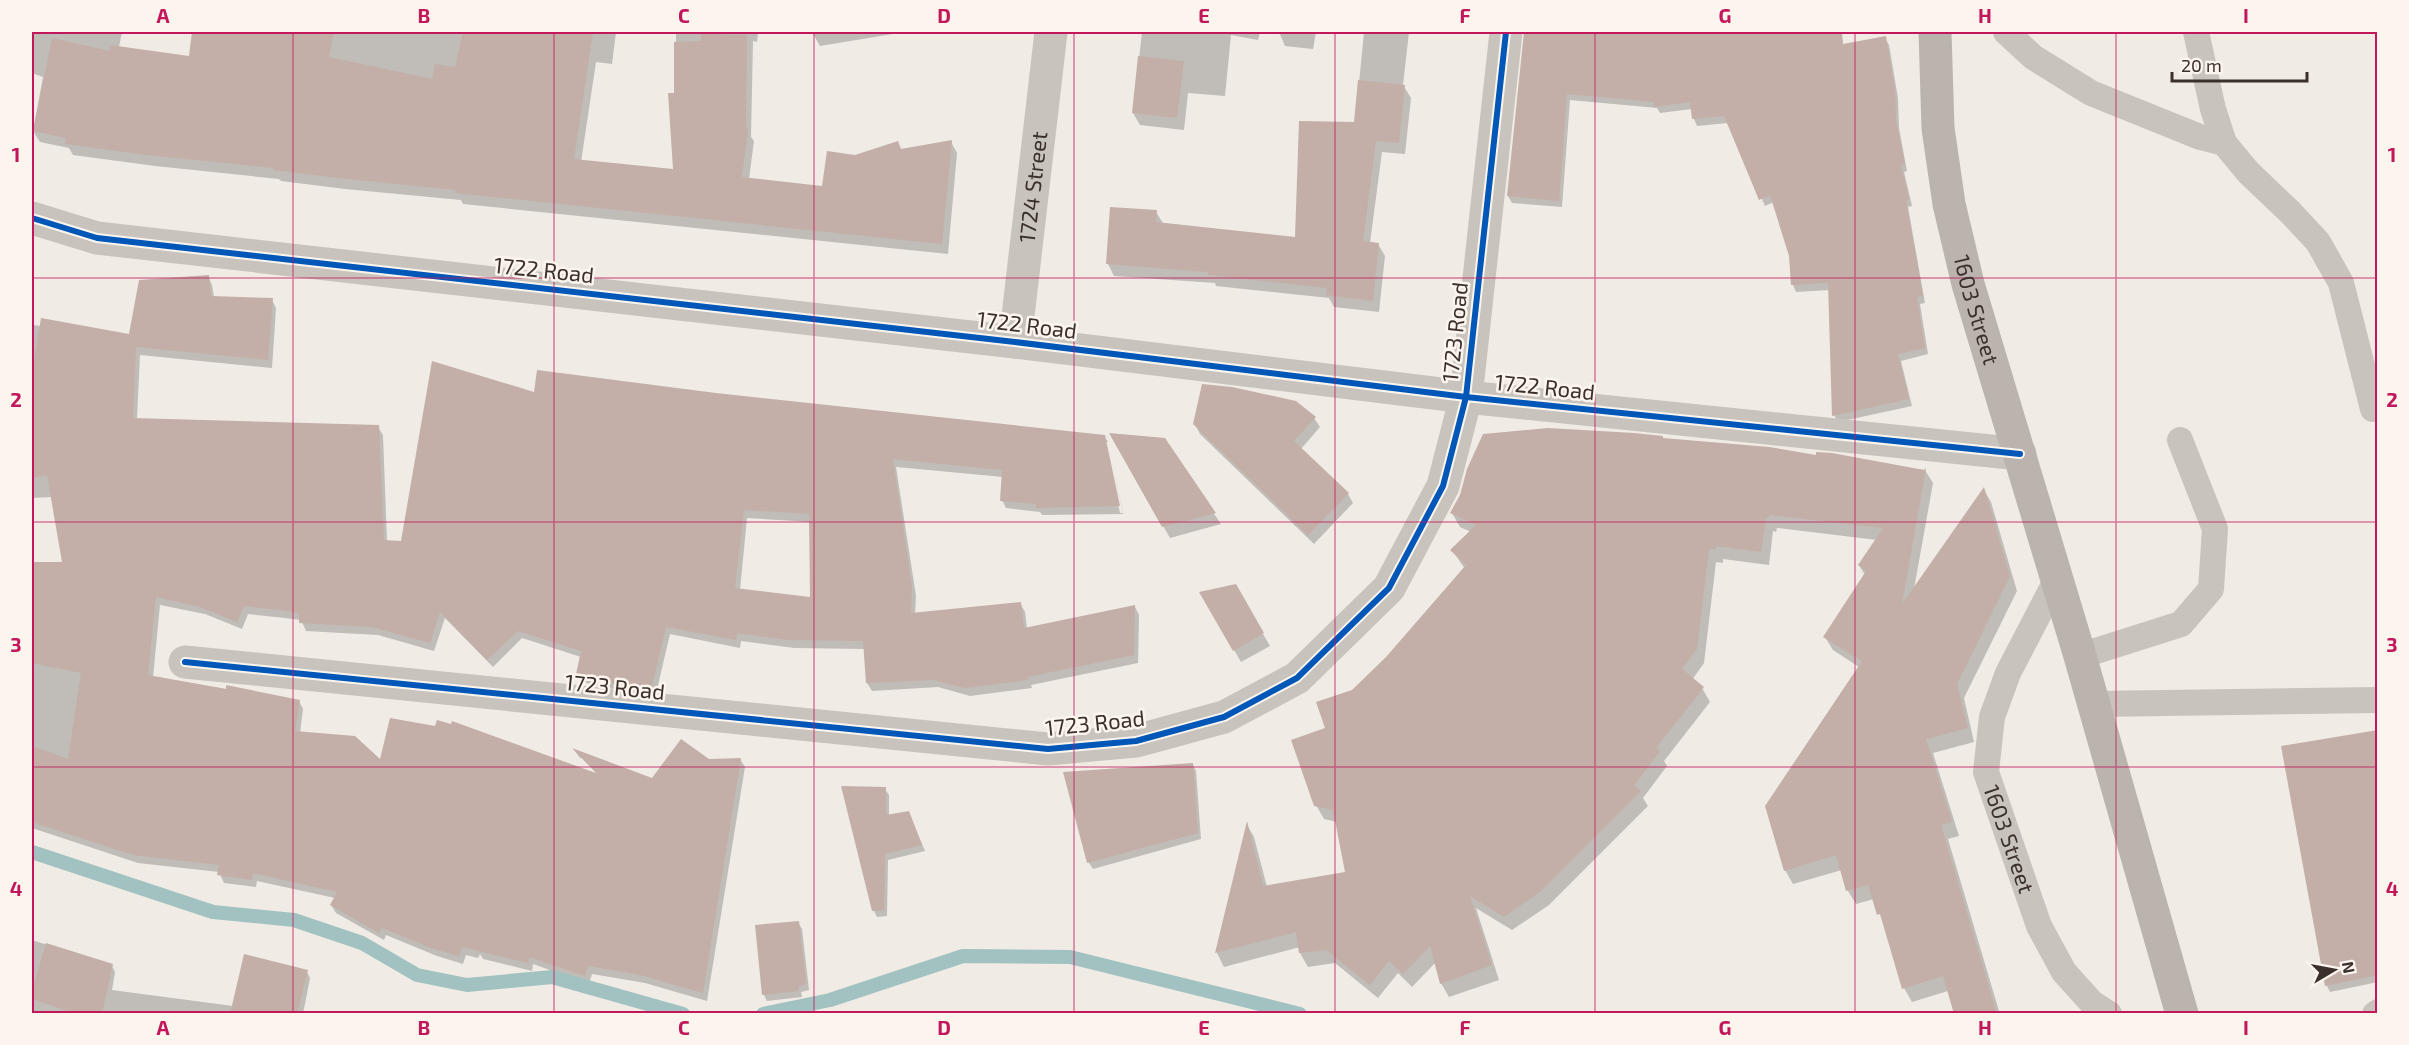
<svg xmlns="http://www.w3.org/2000/svg" width="2409" height="1045" font-family="'Exo 2',sans-serif">
<rect width="100%" height="100%" fill="#f0ebe5"/>
<g fill="#0003" fill-rule="evenodd">
<polygon points="32,32 122,32 119,47 208,61 301,65 309,32 616,32 612,64 596,62 581,162 675,171 676,32 758,32 757,42 753,41 751,137 754,141 749,179 823,187 855,156 951,142 957,153 948,254 463,204 461,200 345,189 281,181 279,179 155,166 73,155 69,148 40,142 33,131 43,77 32,73"/>
<polygon points="812,32 905,32 820,46"/>
<polygon points="1142,32 1260,32 1258,40 1231,35 1225,96 1188,93 1184,130 1140,125 1133,113"/>
<polygon points="1279,32 1316,32 1313,49 1285,46"/>
<polygon points="1364,32 1409,32 1403,85 1411,98 1405,154 1382,152 1370,243 1378,244 1385,256 1379,312 1334,307 1329,298 1216,286 1215,283 1114,276 1108,264 1156,212 1163,223 1297,239 1355,124"/>
<polygon points="1525,32 1818,32 1822,49 1885,38 1889,45 1898,98 1899,128 1907,171 1904,172 1912,206 1908,207 1925,303 1920,304 1928,354 1901,361 1912,406 1838,422 1834,415 1830,290 1796,292 1793,285 1790,255 1774,202 1765,206 1728,123 1697,126 1694,119 1692,109 1660,113 1657,108 1570,100 1562,207 1512,203 1508,196"/>
<path d="M208,277l4,8 2,12 58,3 4,8 -4,60 -132,-13 -3,64 241,8 5,8 4,106 16,1 132,-148 181,1 388,41 4,6h-3l15,71h3l-14,-69 14,70 -81,1 -2,-3 -34,-4 -4,-8 1,-23 -107,-10 20,129 -1,18 105,-11 5,9 2,17 108,-22 4,8 -1,48 -107,22 1,3 -62,8 -32,-9 -66,4 -5,-8 -2,-34 -71,-1 -53,-7 -1,7 -70,-14 -15,64 -73,-16 -4,-8 3,-17 -59,-19 -29,29 -48,-49 -11,33 -56,-16 -72,-4 -5,-11 -16,-2 -37,-4 -6,15 -37,-15 -45,-9 -7,72 146,24 4,8 -3,24 80,29 223,16 -19,-20h-4l-5,-7 78,29 56,-19 31,-2 5,8 -38,234 -62,-18 -53,-9 -3,10 -56,-20 -1,7 -49,-12 -3,-5 -2,4 -12,-3 -3,9 -26,-8 -51,-21 -2,5 -48,-27 -5,-8 4,-7 -78,-17 -1,6 -32,-4 -5,-11 -81,-9 -106,-35v-265l32,1 -12,-67 -20,1v-173l98,11zM747,518l64,4 1,76 -72,-8z"/>
<polygon points="1314,418 1320,427 1301,449 1348,494 1353,503 1314,544 1200,434 1195,424"/>
<polygon points="1112,435 1164,440 1221,524 1170,538"/>
<polygon points="1663,440 1925,470 1933,483 1914,589 1984,490 1991,502 2017,591 1964,698 1974,742 1933,753 1959,836 1948,839 1999,1011 2004,1014 1956,1014 1948,991 1912,1002 1904,988 1885,925 1874,899 1856,904 1848,891 1842,870 1793,884 1785,870 1859,667 1833,650 1825,637 1865,575 1859,565 1877,540 1777,528 1776,532 1773,531 1769,565 1723,559 1723,563 1716,562 1704,663 1692,680 1702,688 1710,702 1664,761 1667,766 1643,798 1648,806 1549,905 1512,930 1476,908 1499,980 1449,997 1441,983 1436,962 1412,987 1398,973 1378,998 1335,963 1308,967 1300,953 1300,947 1224,967 1217,953 1247,825 1254,837 1267,887 1347,873 1337,822 1324,819 1316,805 1326,729 1353,691 1387,658 1465,569 1452,550 1471,532 1460,527 1452,513"/>
<polygon points="1235,586 1270,646 1241,662 1201,593"/>
<polygon points="2378,732 2378,982 2330,992 2327,986"/>
<polygon points="1193,765 1196,771 1201,839 1093,869 1089,863 1065,773"/>
<polygon points="885,789 889,795 889,816 909,813 925,851 888,860 887,916 877,917 874,911"/>
<polygon points="798,922 802,929 809,990 801,992 802,997 767,1001 764,995"/>
<polygon points="32,940 112,966 115,972 112,990 233,1006 307,972 310,978 303,1014 32,1014"/>
</g>
<g fill="none" stroke-linecap="round" stroke-linejoin="round">
<g stroke="#a1c2c1" stroke-width="14">
<polyline points="32,852 213,912 294,920 362,943 417,975 467,985 552,977 683,1014"/>
<polyline points="763,1014 830,1000 963,956 1070,957 1300,1014"/>
</g>
</g>
<g fill="#c3afa7" fill-rule="evenodd">
<polygon points="192,32 334,32 329,57 432,79 435,64 455,67 463,32 593,32 574,159 673,169 668,93 674,93 674,42 701,41 701,34 747,35 746,129 748,129 742,177 822,186 827,151 855,155 898,141 901,149 952,140 942,244 455,193 456,190 338,178 273,170 273,168 147,155 65,144 66,138 33,131 52,38 110,51 110,45 189,56"/>
<polygon points="1524,32 1842,32 1843,44 1886,36 1895,90 1896,120 1905,164 1901,165 1909,199 1906,200 1923,296 1917,297 1925,348 1898,354 1909,399 1832,416 1828,283 1791,285 1789,256 1770,195 1759,200 1724,116 1692,119 1690,102 1654,107 1654,102 1567,94 1559,201 1507,196"/>
<polygon points="1138,56 1184,61 1177,118 1132,113"/>
<polygon points="1358,80 1405,85 1399,143 1376,141 1363,241 1379,243 1373,301 1326,295 1327,288 1208,275 1208,272 1106,264 1110,207 1157,210 1156,222 1295,237 1299,121 1354,122"/>
<path d="M209,275l2,21 62,2 -5,62 -132,-13 -3,71 246,7 5,115 17,1 31,-180 102,31 3,-22 179,23 389,42 15,71 -84,2v-4l-36,-3 2,-31 -109,-11 19,128 -1,26 110,-11 3,26 111,-23 -1,50 -107,22 1,3 -63,8 -32,-8 -67,3 -3,-42 -75,-1 -51,-7 -1,7 -70,-13 -15,63 -17,-2 -58,-14 5,-23 -63,-20 -31,29 -47,-48 -10,31 -58,-16 -73,-4v-10l-20,-3 -35,-4 -7,16 -37,-15 -44,-10 -8,78 78,14v-4l74,15 -5,31 60,5 25,23 10,-41 45,8 2,-6 14,4 1,-3 144,52 -24,-25 80,30 29,-39 28,20 32,-1 -38,235 -63,-18 -52,-9 -3,10 -56,-19 -1,6 -66,-16 -3,9 -28,-8 -49,-20 -3,5 -49,-28 7,-13 -84,-19 -1,7 -35,-5 2,-10 -86,-10 -101,-33v-76l36,13 13,-86 -49,-10v-101h30l-15,-87 -15,3v-104l9,-56 88,16 10,-54zM744,510l65,4 1,83 -75,-9z"/>
<polygon points="1202,384 1232,387 1296,401 1316,417 1294,441 1349,493 1308,535 1193,424"/>
<polygon points="1548,428 1634,433 1663,436 1663,438 1769,447 1816,455 1816,452 1832,453 1924,470 1926,468 1902,604 1984,487 2010,576 1957,684 1968,728 1926,739 1952,822 1941,825 1997,1014 1954,1014 1943,976 1902,989 1880,914 1877,915 1868,885 1846,891 1836,855 1784,871 1765,806 1862,661 1823,637 1866,571 1858,565 1883,528 1769,515 1769,518 1766,518 1761,552 1716,546 1716,549 1709,549 1697,649 1682,669 1704,687 1656,748 1660,751 1634,786 1641,791 1541,891 1504,917 1470,896 1492,965 1440,984 1430,946 1403,974 1389,961 1370,985 1326,950 1299,953 1296,932 1215,953 1247,821 1263,886 1345,872 1333,810 1314,806 1291,740 1325,728 1316,702 1352,690 1386,657 1466,565 1450,550 1476,525 1450,513 1460,495 1467,469 1483,434"/>
<polygon points="1109,433 1165,438 1216,513 1162,527"/>
<polygon points="1236,584 1264,633 1233,651 1199,592"/>
<polygon points="2378,730 2378,975 2325,986 2281,746"/>
<polygon points="1193,763 1198,833 1087,863 1063,772"/>
<polygon points="841,786 886,787 886,815 909,811 922,845 885,854 884,910 872,911"/>
<polygon points="799,921 806,984 799,986 799,991 762,995 755,925"/>
<polygon points="46,943 113,964 102,1014 77,1014 32,999 32,991"/>
<polygon points="244,954 308,970 297,1014 230,1014"/>
</g>
<g fill="none" stroke-linecap="round" stroke-linejoin="round">
<g stroke="#c9c3be" stroke-width="26">
<polyline points="2006,32 2033,57 2091,93 2200,137 2224,143 2248,172 2291,213 2318,242 2341,283 2373,409"/>
<polyline points="2196,32 2213,109 2224,143"/>
<path id="s1" d="M2057,579l-49,94 -16,44 -6,55 53,154 25,46 28,31 17,11"/>
<polyline points="2080,656 2181,624 2211,589 2215,529 2180,440"/>
<polyline points="2094,704 2378,700"/>
<polyline points="2375,1014 2378,1012"/>
</g>
<g stroke="#c9c3be" stroke-width="33">
<polyline points="32,218 97,238 1015,342 1466,397 2020,454"/>
<path id="s2" d="M1015,342l36,-310"/>
<polyline points="185,662 1048,749 1136,741 1224,717 1297,678 1389,588 1443,486 1466,397 1506,32"/>
</g>
<path stroke="#bab3ae" stroke-width="33" id="s3" d="M1935,32l3,96 11,76 19,80 112,372 102,358"/>
<g stroke="#fbf5ee" stroke-width="10">
<g id="cycleway">
<polyline points="32,218 97,238 1015,342 1466,397 2020,454"/>
<polyline points="185,662 1048,749 1136,741 1224,717 1297,678 1389,588 1443,486 1466,397 1506,32"/>
</g>
</g>
<use href="#cycleway" stroke="#0057b8" stroke-width="6"/>
</g>
<path fill="none" stroke="#c2185b" stroke-width="1.5" stroke-opacity="0.55" d="M293,32v982M554,32v982M814,32v982M1074,32v982M1335,32v982M1595,32v982M1855,32v982M2116,32v982M32,278h2346M32,522h2346M32,767h2346"/>
<g text-anchor="middle" stroke-width="5" stroke-linejoin="round" paint-order="stroke">
<g font-size="22" fill="#3b302b" stroke="#fbf5ee">
<text dy="8" stroke="none"><textPath href="#s2" startOffset="156">1724 Street</textPath></text>
<text transform="translate(544 270) rotate(6)" y="8">1722 Road</text>
<text dy="8" stroke="none"><textPath href="#s3" startOffset="282">1603 Street</textPath></text>
<text transform="translate(1027 325) rotate(7)" y="8">1722 Road</text>
<text transform="translate(1455 332) rotate(-84)" y="8">1723 Road</text>
<text transform="translate(1545 387) rotate(6)" y="8">1722 Road</text>
<text transform="translate(615 687) rotate(6)" y="8">1723 Road</text>
<text transform="translate(1095 723) rotate(-6)" y="8">1723 Road</text>
<text dy="8" stroke="none"><textPath href="#s1" startOffset="279">1603 Street</textPath></text>
</g>
</g>
<rect width="2409" height="1045" fill="none" stroke="#fbf5ee" stroke-width="66"/>
<g transform="translate(2334 970) rotate(80)" stroke="#fbf5ee" stroke-width="4.5" paint-order="stroke">
<path d="M0-4.5L10 22L0 15L-10 22Z" fill="#3b302b"/>
<text y="-9" font-size="16" font-weight="bold" text-anchor="middle" fill="#3b302b">N</text>
</g>
<path d="M2172 72v9h135v-9" fill="none" stroke="#3b302b" stroke-width="3"/>
<text x="2181" y="72" font-size="18" fill="#3b302b" stroke="#fbf5ee" stroke-width="4.5" paint-order="stroke">20 m</text>
<rect x="33" y="33" width="2343" height="979" fill="none" stroke="#c2185b" stroke-width="2"/>
<g font-size="20" text-anchor="middle" font-weight="bold" fill="#c2185b">
<text x="163" y="23">A</text>
<text x="424" y="23">B</text>
<text x="684" y="23">C</text>
<text x="944" y="23">D</text>
<text x="1204" y="23">E</text>
<text x="1465" y="23">F</text>
<text x="1725" y="23">G</text>
<text x="1985" y="23">H</text>
<text x="2246" y="23">I</text>
<text x="16" y="162">1</text>
<text x="2392" y="162">1</text>
<text x="16" y="407">2</text>
<text x="2392" y="407">2</text>
<text x="16" y="652">3</text>
<text x="2392" y="652">3</text>
<text x="16" y="896">4</text>
<text x="2392" y="896">4</text>
<text x="163" y="1035">A</text>
<text x="424" y="1035">B</text>
<text x="684" y="1035">C</text>
<text x="944" y="1035">D</text>
<text x="1204" y="1035">E</text>
<text x="1465" y="1035">F</text>
<text x="1725" y="1035">G</text>
<text x="1985" y="1035">H</text>
<text x="2246" y="1035">I</text>
</g>
</svg>
